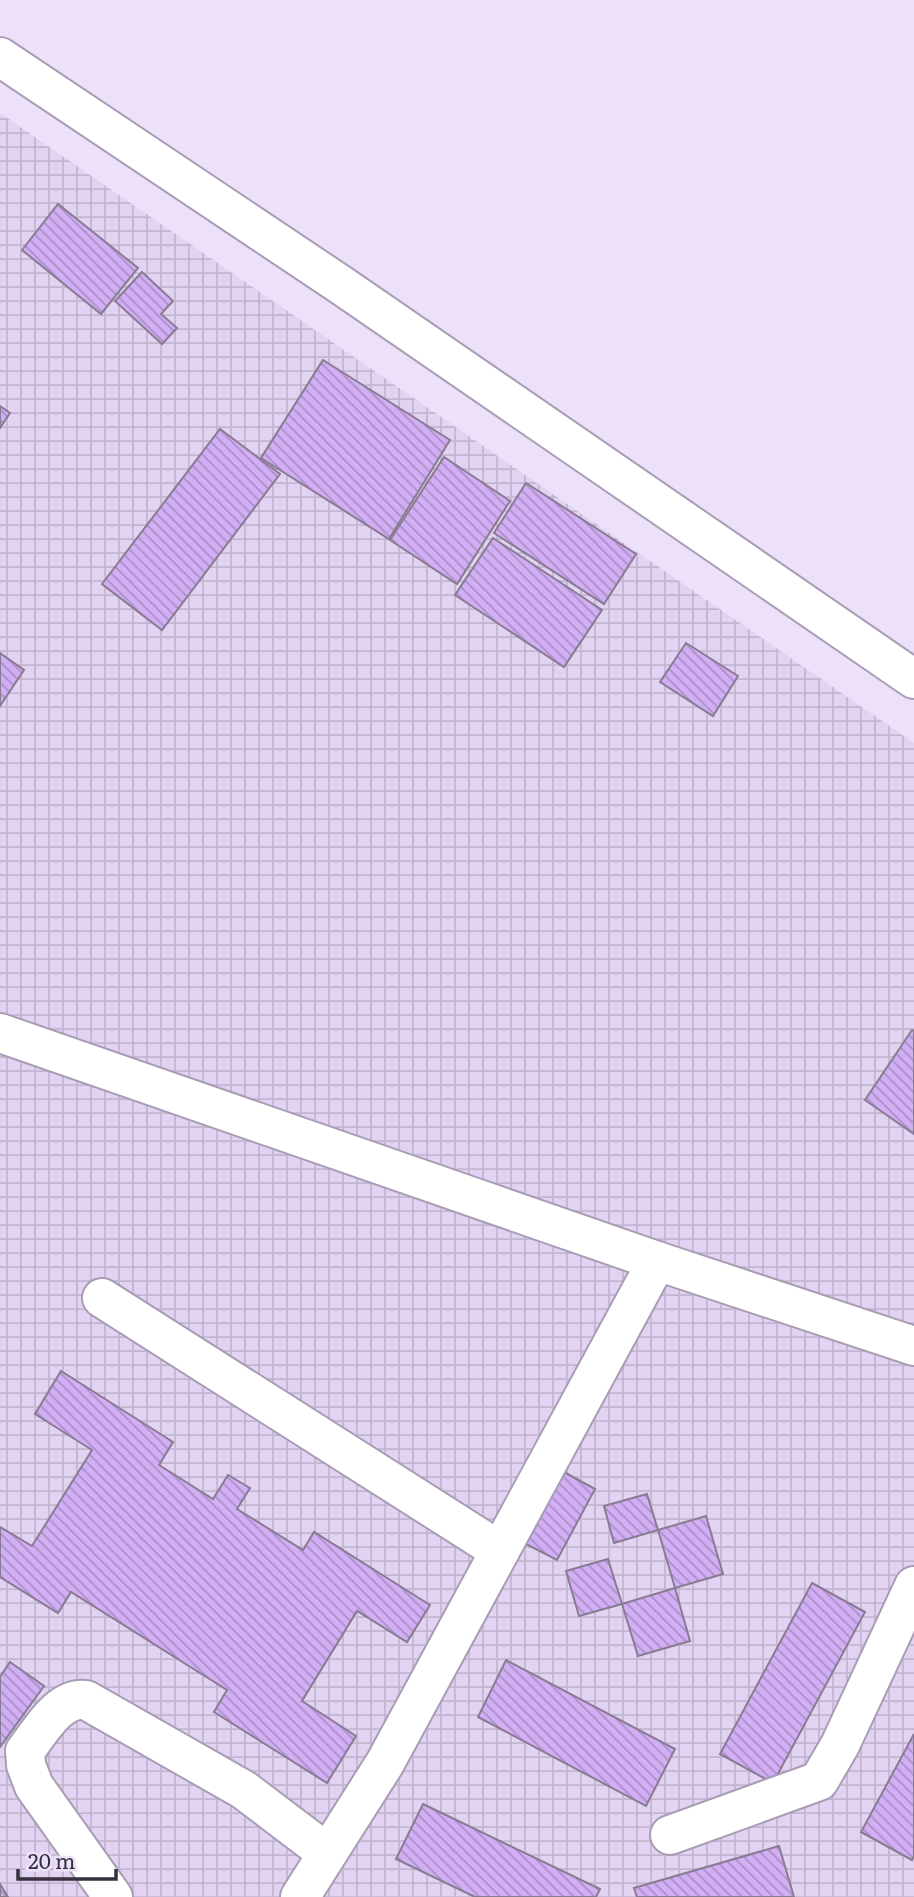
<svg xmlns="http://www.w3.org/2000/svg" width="914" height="1897" font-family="Literata,serif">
<defs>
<pattern id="industrial-grid" width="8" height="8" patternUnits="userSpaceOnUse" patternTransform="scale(1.75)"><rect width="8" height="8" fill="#e2d3f3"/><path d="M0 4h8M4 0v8" fill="none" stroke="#c2b6d1"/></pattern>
<pattern id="building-back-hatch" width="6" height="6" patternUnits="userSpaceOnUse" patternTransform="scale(1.75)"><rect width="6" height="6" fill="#d2aef4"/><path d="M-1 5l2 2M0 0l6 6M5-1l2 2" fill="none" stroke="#ab8ec7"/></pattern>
</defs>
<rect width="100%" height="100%" fill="#ede1fa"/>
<polygon fill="url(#industrial-grid)" points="0,113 914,743 914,1897 0,1897"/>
<g fill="url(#building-back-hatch)" stroke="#877c92" stroke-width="2">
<polygon points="58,204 138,268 101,314 22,250"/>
<polygon points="142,272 173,301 161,314 177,328 162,344 115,301"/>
<polygon points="323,360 450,440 389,539 261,458"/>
<polygon points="0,406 10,413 0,428"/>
<polygon points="220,429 280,474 162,630 102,584"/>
<polygon points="444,457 510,501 457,584 390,540"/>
<polygon points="526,483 636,554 604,604 494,533"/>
<polygon points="493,538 602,610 564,667 455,595"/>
<polygon points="686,643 738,676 713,716 660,682"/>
<polygon points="0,653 24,670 0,706"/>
<polygon points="912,1030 914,1031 914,1134 865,1100"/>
<polygon points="61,1371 173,1442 159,1465 213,1499 228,1475 250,1488 237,1509 303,1550 314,1532 430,1605 407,1642 357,1611 302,1701 356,1736 327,1783 214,1712 227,1690 71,1592 58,1613 0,1577 0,1527 32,1546 92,1450 35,1414"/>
<polygon points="562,1471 595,1489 557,1560 524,1543"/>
<polygon points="647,1494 658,1530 614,1543 604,1506"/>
<polygon points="706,1516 723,1574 675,1588 658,1530"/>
<polygon points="608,1559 622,1604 579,1616 566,1571"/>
<polygon points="812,1583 865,1612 773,1783 720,1754"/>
<polygon points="675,1588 690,1641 638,1656 622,1604"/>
<polygon points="506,1660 675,1749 646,1806 478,1717"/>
<polygon points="10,1662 44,1686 0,1747 0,1677"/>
<polygon points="914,1734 914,1856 912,1860 861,1832"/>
<polygon points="423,1804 600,1889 596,1897 475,1897 396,1859"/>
<polygon points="779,1846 794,1897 637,1897 634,1888"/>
<polygon points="0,1884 8,1897 0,1897"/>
</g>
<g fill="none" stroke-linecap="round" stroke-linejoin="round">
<g stroke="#a89db4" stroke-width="42">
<g id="minor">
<polyline points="0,57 341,285 914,679"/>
<polyline points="0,1033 657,1261 914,1346"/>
<polyline points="102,1298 500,1551"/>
<polyline points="670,1835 819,1781 840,1745 914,1586"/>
<path d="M113,1897l-79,-111 -8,-21 -1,-14c15,-19 34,-55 61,-51l158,90 83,63"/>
<polyline points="300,1897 385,1763 657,1261"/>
</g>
</g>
<use href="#minor" stroke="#fff" stroke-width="38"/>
</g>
<path d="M18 1869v10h98v-10" fill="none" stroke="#36313b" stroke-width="3.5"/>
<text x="28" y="1869" font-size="21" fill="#36313b" stroke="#ede1fa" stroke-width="5" paint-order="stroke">20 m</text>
</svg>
